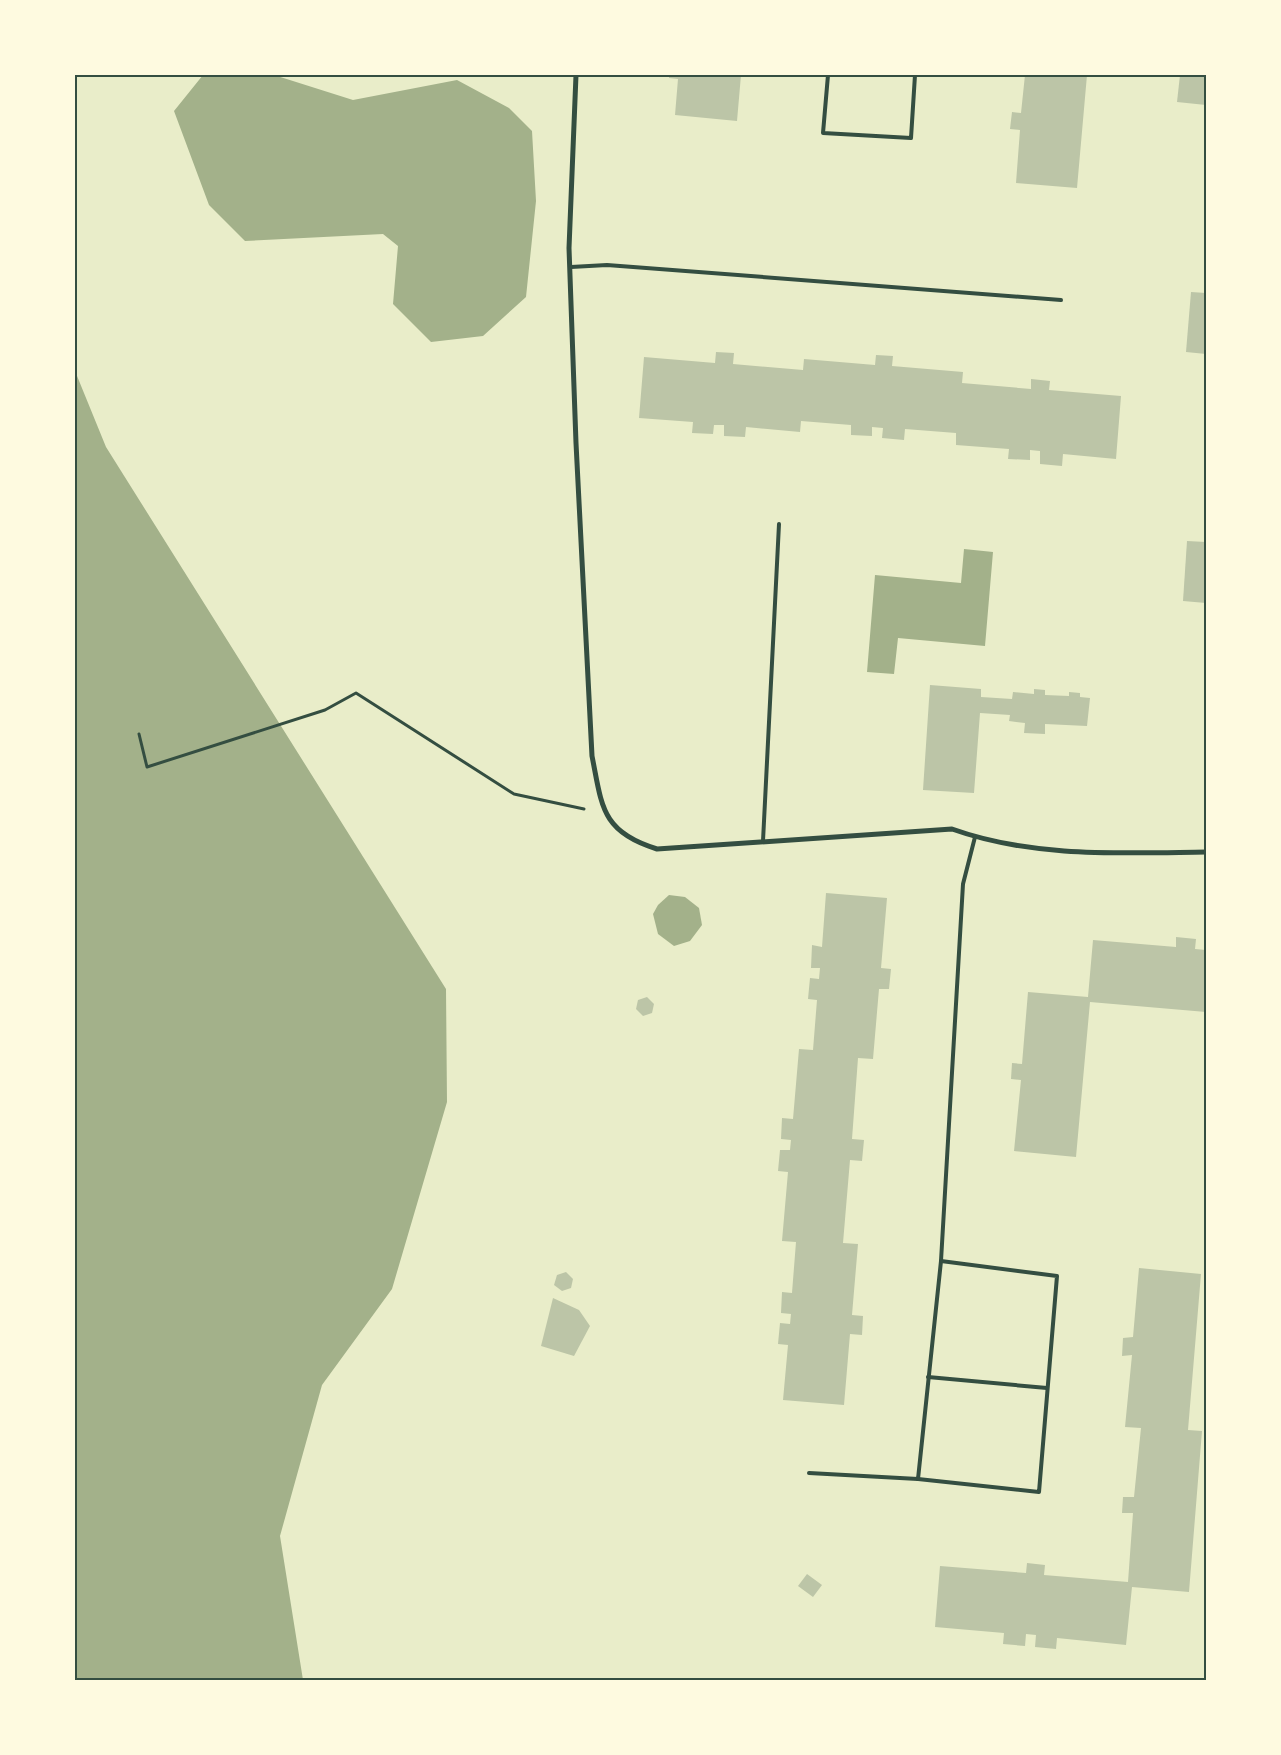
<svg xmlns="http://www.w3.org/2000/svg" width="1281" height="1755" font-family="Figtree,sans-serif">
<rect width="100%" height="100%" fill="#e9edc9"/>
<g fill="#a3b18a">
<polygon points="203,75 274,75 353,100 457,80 509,108 532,131 536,201 526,297 483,336 431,342 393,304 398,246 383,234 245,241 209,205 174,111"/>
<polygon points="75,371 106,447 446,989 447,1102 392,1289 322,1385 280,1536 303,1680 75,1680"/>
<polygon points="964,549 993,552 985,646 898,638 894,674 867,672 875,575 961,583"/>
<polygon points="669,895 685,897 699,908 702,925 690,941 674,946 658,934 653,914 658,905"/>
</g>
<g fill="#bcc5a7">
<polygon points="669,75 741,75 737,121 675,115 678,79 669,78"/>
<polygon points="1025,75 1087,75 1077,188 1016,183 1020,130 1010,129 1012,112 1021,113"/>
<polygon points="1180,75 1206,75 1206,105 1177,102"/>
<polygon points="1191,292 1206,293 1206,354 1186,352"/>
<polygon points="716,352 734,353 733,364 803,370 804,359 875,365 876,355 893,356 892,366 963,372 962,383 1031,389 1031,379 1050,381 1049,390 1121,396 1116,459 1063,454 1062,466 1040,464 1040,451 1030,450 1030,460 1008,459 1009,449 956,445 956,433 905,429 904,440 882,438 883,428 872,427 872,436 851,435 851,425 801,421 800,432 746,427 745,437 724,436 724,425 714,425 713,434 692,433 693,422 639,418 644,357 715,363"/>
<polygon points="1187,541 1206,542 1206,603 1183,601"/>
<polygon points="930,685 981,689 981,697 1012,699 1013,692 1034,694 1034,689 1045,690 1045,695 1069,696 1069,692 1080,693 1080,697 1090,698 1087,726 1045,724 1045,734 1024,733 1025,723 1009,721 1010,715 980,713 974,793 923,790"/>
<polygon points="826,893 887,898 881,968 891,969 889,989 879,989 873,1059 858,1058 852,1139 864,1140 862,1161 850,1160 843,1243 858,1244 852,1315 863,1316 862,1335 850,1334 844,1405 783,1400 788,1345 778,1344 780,1323 790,1324 791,1314 781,1313 782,1292 792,1293 796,1242 782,1241 788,1172 778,1171 780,1150 790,1150 791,1140 781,1139 782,1118 793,1119 799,1049 813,1050 817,1000 808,999 810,978 819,979 820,968 811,968 812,945 822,947"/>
<polygon points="1176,937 1196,939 1195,949 1206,950 1206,1012 1090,1002 1076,1157 1014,1151 1021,1080 1011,1079 1012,1063 1022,1064 1028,992 1088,997 1093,940 1176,947"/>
<polygon points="647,997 654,1004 652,1013 643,1016 636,1009 638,1000"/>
<polygon points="1139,1268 1201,1274 1188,1430 1202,1431 1189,1592 1132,1587 1126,1645 1057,1638 1056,1649 1035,1647 1036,1635 1026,1634 1025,1646 1003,1644 1004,1633 935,1627 940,1566 1026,1573 1027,1563 1045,1565 1044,1575 1128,1582 1133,1513 1122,1513 1123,1497 1134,1497 1141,1428 1125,1427 1132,1355 1122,1356 1123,1338 1133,1337"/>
<polygon points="566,1272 573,1279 571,1288 562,1291 554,1285 557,1275"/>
<polygon points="553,1298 579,1310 590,1326 574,1356 541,1346"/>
<polygon points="807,1574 822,1585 813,1597 798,1586"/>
</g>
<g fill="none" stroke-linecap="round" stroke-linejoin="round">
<polyline stroke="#344e41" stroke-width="3" points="139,734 147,767 325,710 356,693 514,794 584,809"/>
<g stroke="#344e41" stroke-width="4">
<polyline points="828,75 823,133 911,138 915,75"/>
<polyline points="571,267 607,265 1061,300"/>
<polyline points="763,841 779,524"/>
<polyline points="928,1377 1047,1388"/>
<polyline points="809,1473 918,1479 941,1261 963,884 975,837"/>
<polyline points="918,1479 1039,1492 1057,1276 941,1261"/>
</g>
<path stroke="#344e41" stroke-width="5" d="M576,75l-7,173 7,195 16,313c10,50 9,76 65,93l295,-20c81,29 169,24 254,23"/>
</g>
<rect width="1281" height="1755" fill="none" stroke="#fefae0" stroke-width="152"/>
<rect x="76" y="76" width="1129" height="1603" fill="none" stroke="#344e41" stroke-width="2"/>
</svg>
